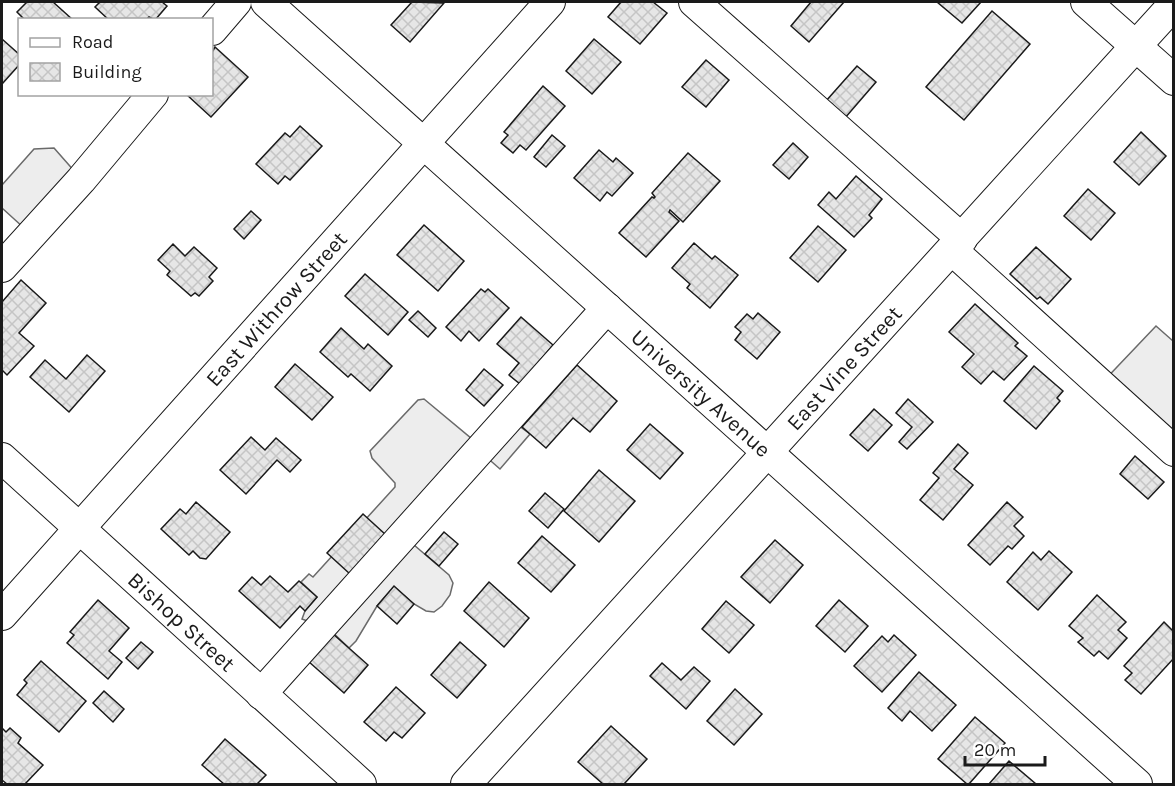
<svg xmlns="http://www.w3.org/2000/svg" width="1175" height="786" font-family="Karla,sans-serif">
<defs>
<pattern id="building-cross-hatch" width="8" height="8" patternUnits="userSpaceOnUse" patternTransform="scale(1.5)"><rect width="8" height="8" fill="#e6e6e6"/><path d="M0 0l8 8M0 8l8-8" fill="none" stroke="#c5c5c5"/></pattern>
</defs>
<rect width="100%" height="100%" fill="#fff"/>
<g fill="#ededed" stroke="#6a6a6a" stroke-width="1.5">
<polygon points="54,148 76,173 24,228 2,208 2,185 34,149"/>
<polygon points="1156,326 1173,341 1173,459 1098,387"/>
<polygon points="424,399 471,438 511,420 530,434 500,469 484,455 407,539 449,575 453,583 450,595 442,606 434,612 426,611 414,604 394,587 377,606 356,641 349,648 329,629 302,619 305,611 317,597 301,582 309,574 313,577 395,487 395,483 372,458 370,451 418,400"/>
</g>
<g fill="url(#building-cross-hatch)" stroke="#1a1a1a" stroke-width="1.5">
<polygon points="27,2 53,2 73,20 25,20 17,12"/>
<polygon points="100,2 162,2 167,6 155,20 149,17 146,20 109,20 95,7"/>
<polygon points="412,2 444,3 410,42 391,25"/>
<polygon points="621,2 653,2 667,13 640,44 608,17"/>
<polygon points="811,2 844,2 809,42 791,26"/>
<polygon points="937,2 981,2 962,23"/>
<polygon points="992,11 1030,44 964,120 926,87"/>
<polygon points="2,39 20,55 20,64 2,84"/>
<polygon points="594,39 621,62 592,94 566,71"/>
<polygon points="215,47 248,77 211,117 186,94 212,94 212,52"/>
<polygon points="706,60 729,80 706,107 682,87"/>
<polygon points="857,66 876,82 845,118 826,101"/>
<polygon points="543,86 565,106 526,150 520,145 513,153 501,143 508,135 504,132"/>
<polygon points="300,126 322,146 290,180 285,176 278,184 256,164 285,133 290,137"/>
<polygon points="1141,132 1166,156 1139,185 1114,162"/>
<polygon points="552,135 565,146 546,167 534,157"/>
<polygon points="793,143 808,157 789,179 773,165"/>
<polygon points="599,150 613,162 616,158 633,173 612,196 607,192 600,201 574,178"/>
<polygon points="688,153 720,181 683,222 670,210 669,212 679,221 646,257 619,233 652,197 654,198 655,197 652,193"/>
<polygon points="856,176 882,199 869,215 872,218 854,237 818,205 829,192 836,199"/>
<polygon points="1088,189 1115,213 1091,240 1064,216"/>
<polygon points="251,211 261,220 244,239 234,229"/>
<polygon points="424,225 464,261 438,291 397,255"/>
<polygon points="818,226 846,250 818,282 790,258"/>
<polygon points="694,243 712,259 715,256 738,275 710,308 687,288 690,284 672,268"/>
<polygon points="173,244 185,256 194,247 217,268 209,277 213,281 199,296 195,293 191,296 167,275 170,271 158,260"/>
<polygon points="1036,247 1071,279 1048,304 1040,297 1037,299 1010,274"/>
<polygon points="365,274 408,312 388,335 345,296"/>
<polygon points="21,280 46,303 19,333 34,346 7,375 2,370 2,302"/>
<polygon points="481,289 485,292 488,289 509,308 479,341 469,331 461,341 446,327"/>
<polygon points="975,304 1018,343 1015,346 1027,356 1004,380 993,371 981,384 962,367 974,354 949,332"/>
<polygon points="418,311 436,328 428,337 409,320"/>
<polygon points="758,313 780,332 757,359 735,340 741,332 735,327 747,314 753,319"/>
<polygon points="521,317 553,345 520,384 509,375 519,363 497,344"/>
<polygon points="341,328 364,349 368,344 392,366 370,391 351,374 348,377 320,352"/>
<polygon points="87,355 105,371 69,412 30,377 45,360 66,379"/>
<polygon points="295,364 333,397 312,420 275,387"/>
<polygon points="577,365 617,401 590,432 573,418 546,448 522,427"/>
<polygon points="1034,366 1063,391 1057,398 1060,401 1036,429 1004,401"/>
<polygon points="484,369 503,385 484,406 466,390"/>
<polygon points="908,399 933,422 907,449 899,442 912,427 896,413"/>
<polygon points="874,409 892,425 868,451 850,435"/>
<polygon points="650,424 683,453 660,479 627,450"/>
<polygon points="251,437 265,450 276,438 301,460 290,472 277,460 246,494 220,470"/>
<polygon points="958,444 968,453 954,469 973,485 943,520 920,500 939,478 933,473"/>
<polygon points="1135,456 1164,482 1148,499 1120,474"/>
<polygon points="599,470 635,501 599,542 564,511"/>
<polygon points="545,493 564,509 548,528 529,511"/>
<polygon points="196,502 230,532 206,559 200,558 193,551 189,555 161,529 180,509 186,514"/>
<polygon points="1007,502 1023,517 1014,526 1024,536 1012,549 1008,546 990,565 968,545"/>
<polygon points="363,514 386,535 350,574 327,553"/>
<polygon points="444,532 458,544 439,566 425,554"/>
<polygon points="542,536 575,565 551,592 518,563"/>
<polygon points="775,540 803,565 770,603 741,577"/>
<polygon points="1049,551 1072,572 1038,610 1007,582 1033,552 1041,560"/>
<polygon points="270,576 288,592 299,581 317,597 305,611 300,606 280,628 239,591 252,577 261,585"/>
<polygon points="489,582 529,618 504,647 464,611"/>
<polygon points="394,586 414,604 397,624 377,606"/>
<polygon points="1097,595 1126,622 1118,630 1127,638 1108,659 1099,651 1094,656 1078,642 1083,638 1069,626"/>
<polygon points="98,600 129,628 109,651 122,662 108,679 67,643 74,635 70,632"/>
<polygon points="839,600 868,626 845,652 816,626"/>
<polygon points="726,601 754,625 729,653 702,629"/>
<polygon points="1164,622 1174,632 1174,658 1141,694 1125,680 1132,673 1124,666"/>
<polygon points="332,633 368,665 344,693 308,661"/>
<polygon points="894,635 916,655 882,692 854,666 882,636 888,642"/>
<polygon points="141,642 153,652 138,669 126,658"/>
<polygon points="460,642 486,665 457,698 431,675"/>
<polygon points="41,661 86,701 59,732 17,695 27,683 24,680"/>
<polygon points="662,663 681,680 694,667 710,681 686,709 650,676"/>
<polygon points="919,672 956,705 932,731 910,711 902,721 888,708"/>
<polygon points="396,687 425,713 402,738 394,732 386,741 364,722"/>
<polygon points="735,689 762,714 734,745 707,721"/>
<polygon points="104,691 124,709 113,722 93,703"/>
<polygon points="975,717 1005,743 969,784 967,784 938,759"/>
<polygon points="611,726 647,759 624,784 603,784 578,762"/>
<polygon points="2,728 6,732 10,728 21,738 18,743 43,765 25,784 7,784 2,780"/>
<polygon points="225,739 266,775 257,784 224,784 202,765"/>
<polygon points="1009,761 1036,784 989,784"/>
</g>
<g fill="none" stroke-linecap="round" stroke-linejoin="round">
<g stroke="#1a1a1a" stroke-width="32">
<g id="minor">
<path id="s1" d="M266,2l871,782"/>
<polyline points="694,2 962,239"/>
<polyline points="1086,2 1174,80"/>
<polyline points="212,30 236,2"/>
<polyline points="952,250 1174,451"/>
<polyline points="2,267 81,180 153,94"/>
<path id="s2" d="M2,458l359,326"/>
<path id="s3" d="M2,615l548,-613"/>
<polyline points="261,694 607,308"/>
<path id="s4" d="M466,784l708,-780"/>
</g>
</g>
<use href="#minor" stroke="#fff" stroke-width="30"/>
</g>
<g text-anchor="middle" stroke-width="4.5" stroke-linejoin="round" paint-order="stroke">
<g font-size="22" fill="#1a1a1a" stroke="#fff">
<text dy="8" stroke="none"><textPath href="#s3" startOffset="411">East Withrow Street</textPath></text>
<text dy="8" stroke="none"><textPath href="#s4" startOffset="562">East Vine Street</textPath></text>
<text dy="8" stroke="none"><textPath href="#s1" startOffset="585">University Avenue</textPath></text>
<text dy="8" stroke="none"><textPath href="#s2" startOffset="243">Bishop Street</textPath></text>
</g>
</g>
<rect width="1175" height="786" fill="none" stroke="#1a1a1a" stroke-width="6"/>
<rect x="18" y="18" width="195" height="78" fill="#ffffff" stroke="#a3a3a3" stroke-width="1.5"/>
<rect x="30" y="38" width="30" height="9" fill="#ffffff" stroke="#a3a3a3" stroke-width="1.5"/>
<text x="72" y="48" font-size="18" fill="#1a1a1a">Road</text>
<rect x="30" y="63" width="30" height="18" fill="url(#building-cross-hatch)" stroke="#a3a3a3" stroke-width="1.5"/>
<text x="72" y="78" font-size="18" fill="#1a1a1a">Building</text>
<path d="M965 756v9h80v-9" fill="none" stroke="#1a1a1a" stroke-width="3"/>
<text x="974" y="756" font-size="18" fill="#1a1a1a" stroke="#ffffff" stroke-width="4.5" paint-order="stroke">20 m</text>
</svg>
